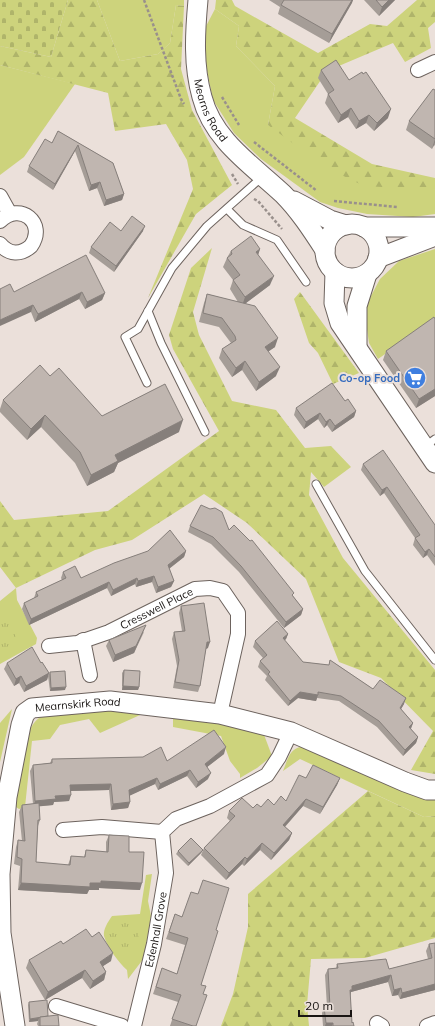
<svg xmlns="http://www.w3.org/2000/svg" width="435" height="1026" font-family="Mulish,sans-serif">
<defs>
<pattern id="forest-firs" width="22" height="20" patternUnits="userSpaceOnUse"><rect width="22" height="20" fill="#cdd37c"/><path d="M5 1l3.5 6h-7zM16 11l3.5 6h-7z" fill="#afb46a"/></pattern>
<pattern id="cemetery-stones" width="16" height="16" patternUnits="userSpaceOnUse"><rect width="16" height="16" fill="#cdd37c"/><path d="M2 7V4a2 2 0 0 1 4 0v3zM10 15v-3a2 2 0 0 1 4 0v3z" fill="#afb46a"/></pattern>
<pattern id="park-tufts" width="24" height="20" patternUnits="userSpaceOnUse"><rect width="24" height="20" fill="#cdd37c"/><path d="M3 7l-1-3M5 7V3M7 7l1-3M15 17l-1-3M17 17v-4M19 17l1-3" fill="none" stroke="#afb46a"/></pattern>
</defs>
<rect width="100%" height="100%" fill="#ebe0da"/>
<g fill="#cdd37c">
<polygon points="97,0 184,0 184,6 176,5 170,43 158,54 120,61"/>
<polygon points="215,9 239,26 236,46 275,86 268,125 435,190 435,214 413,217 367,214 338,208 320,202 261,159 234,133 213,100 206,66 204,30"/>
<polygon points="0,65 75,84 24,157 0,175"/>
<polygon points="435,249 435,319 378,359 369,343 364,309 380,279 399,261"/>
<polygon points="16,588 17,600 37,638 36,644 0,664 0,601"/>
<path d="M102,708l47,3 -49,22 -11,-14 -29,6 -10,14 -18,2 -7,66 -6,2 -6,-4c4,-22 8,-74 26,-87 9,-7 50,-8 63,-10z"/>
<polygon points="12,709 0,762 0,723"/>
<polygon points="173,714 263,732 272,756 257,768 240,778 240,774 230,761 221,736 173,727"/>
<path d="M309,745l126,51v20l-11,1 -124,-58 -17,12c7,-18 7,-23 26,-26z"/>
<path d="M152,874l-4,27 3,15 -7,42 -16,21 -1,-9c-8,-7 -20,-23 -23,-34 -1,-7 4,-14 8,-20l28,-2 6,-39z"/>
</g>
<g fill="url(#forest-firs)">
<polygon points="68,0 97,0 120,61 158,54 170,43 176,5 184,6 181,69 192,110 232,185 196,214 148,298 193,189 187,160 166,124 115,131 108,93 0,65 0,46 51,57"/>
<polygon points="216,0 232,0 235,6 318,53 370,24 387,26 417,0 435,0 435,22 428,28 431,48 405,62 393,43 327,71 295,118 372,164 435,178 435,190 364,186 325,167 268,125 275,86 236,46 239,26 215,9"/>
<polygon points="212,248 193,312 199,335 232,401 276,410 305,448 331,446 351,467 324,487 311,472 309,495 343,558 435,670 435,774 411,770 433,731 381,678 339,662 306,579 247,523 204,494 132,540 95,550 16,588 0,567 0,501 14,520 108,511 219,431 173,349 169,335 191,268"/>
<polygon points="300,292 359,373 333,384 318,353 309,343 294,299"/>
<polygon points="368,791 424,817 435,816 435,938 365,958 311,959 307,1005 309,1026 221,1026 233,994 248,927 248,894"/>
</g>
<polygon fill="url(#cemetery-stones)" points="0,0 68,0 51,57 0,46"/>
<g fill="url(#park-tufts)">
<path d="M0,617c22,1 21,30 0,32z"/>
<circle cx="124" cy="934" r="15"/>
</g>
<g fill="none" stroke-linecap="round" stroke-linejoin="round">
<g stroke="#6d635e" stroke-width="9">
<g id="lane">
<polyline points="227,209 243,225 277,240 306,282"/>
<polyline points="148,311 161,343 205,432"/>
<polyline points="147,383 125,337 138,329 172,268 207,226 262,177"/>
<polyline points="424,447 435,439"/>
<polyline points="316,484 365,571 435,660"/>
</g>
</g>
<g stroke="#6d635e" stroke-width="16">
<g id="street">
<polyline points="418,70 435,62"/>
<polyline points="0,196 10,214"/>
<path d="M0,221c20,-20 47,2 31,25 -10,9 -22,9 -31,-2"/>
<polyline points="83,640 90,675"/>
<path id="s1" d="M49,646l28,-3 32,-11 86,-43 15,-1 13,3 15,22v21l-18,80"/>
<polyline points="63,830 102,827 162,832"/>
<polyline points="56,1006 122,1026"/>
<polyline points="377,1023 382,1026"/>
<path id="s2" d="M134,1026l20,-82 12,-71 -4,-41 14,-13 34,-13 57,-31 12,-18 12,-25"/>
<polyline points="427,1026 435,1023"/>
</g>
</g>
<g stroke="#6d635e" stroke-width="21">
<g id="secondary">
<path id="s3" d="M198,0c-3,33 -5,65 4,97 11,43 50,68 81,97 16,16 29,36 42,56"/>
<polyline points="294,201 330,220 346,225"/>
<circle cx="352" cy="251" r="27"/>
<polyline points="364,227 435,227"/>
<polyline points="378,258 435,236"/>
<polyline points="335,272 334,303 340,323 435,463"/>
<polyline points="357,346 357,306 367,274"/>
<path id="s4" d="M15,1026l-14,-93 -1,-59 7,-77 14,-72 4,-12 7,-5 78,-7 110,13 71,18 114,50 22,8h8"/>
</g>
</g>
<g stroke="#99908c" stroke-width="2.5" stroke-dasharray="3 2" stroke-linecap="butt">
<polyline points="144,0 181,99 184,104"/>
<polyline points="222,97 239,125"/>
<polyline points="254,142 317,191"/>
<polyline points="232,174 238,184"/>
<polyline points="254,199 258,201 282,229"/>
<polyline points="334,201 397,207"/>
</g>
<use href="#lane" stroke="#fff" stroke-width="7"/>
<use href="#street" stroke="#fff" stroke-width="14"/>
<use href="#secondary" stroke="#fff" stroke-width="19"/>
</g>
<g fill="#a59d97">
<polygon points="269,0 353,0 329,43 278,14 280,7"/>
<polygon points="364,0 395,0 379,16"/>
<polygon points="321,70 349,80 388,118 374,131 366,123 356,129 348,117 338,123 325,103 328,94 318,78"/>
<polygon points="435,90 435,146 434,145 432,149 406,130 409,121"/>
<polygon points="58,131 113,163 124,194 122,200 104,206 97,188 89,191 75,151 53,190 27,172 29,166 52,143"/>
<polygon points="121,231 143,231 114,272 89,253 91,247"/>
<polygon points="260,249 258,255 270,285 246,303 275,347 268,351 276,376 256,391 242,370 232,377 219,358 222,349 231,343 219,327 199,322 204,303 207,294 238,302 230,289 233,280 223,267 227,258 228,256 231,251"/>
<polygon points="14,292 105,293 102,300 85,309 79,299 35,322 31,312"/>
<polygon points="435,319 435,396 416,408 383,360 386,351"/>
<polygon points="50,376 102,416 179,432 118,463 114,472 87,486 75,463 41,427 27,440 0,412 0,409 3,400"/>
<polygon points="345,401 356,411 354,417 332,432 327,425 324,428 318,419 304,429 294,415 296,408"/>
<polygon points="363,464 435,525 435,566 427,555 423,558 413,545 415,538 384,493 380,496 361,470"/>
<polygon points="190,526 229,530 293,596 303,609 301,615 284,628 239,572 211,544 188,532"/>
<polygon points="186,551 184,557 169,569 174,581 171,587 156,593 152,582 136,587 135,584 111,596 107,588 29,625 22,609 24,603 34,598 36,592 62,580 61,578 63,572 81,578"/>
<polygon points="181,606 208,648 206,649 200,686 198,692 173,688 177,666 172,639 174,632 182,631 179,613"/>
<polygon points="144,632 134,653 113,662 106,646 109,640"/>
<polygon points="288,634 286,639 284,641 303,662 329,665 330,660 373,689 404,704 401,709 413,723 411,729 418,737 416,743 403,756 377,727 339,701 317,698 316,701 298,698 288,706 265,680 267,676 258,667 260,661 263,658 253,647 255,641"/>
<polygon points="7,663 41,663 49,673 47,680 24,692 19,683 14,686 4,669"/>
<polygon points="124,670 139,687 138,690 122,690 122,673"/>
<polygon points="50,672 65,690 50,691 48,676"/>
<polygon points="224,754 207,767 208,779 196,788 187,776 158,790 155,784 130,795 130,802 128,808 111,810 109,790 71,791 69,801 54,802 53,805 39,806 40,820 38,826 36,862 68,865 71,856 84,857 86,850 106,852 106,842 109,835 129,852 140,890 99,888 99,890 89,890 87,894 18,890 20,866 14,864 16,847 18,840 22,841 19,812 22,805 33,804 30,771 33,765 50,763 52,759 167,761"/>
<polygon points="306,778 340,778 337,785 320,814 303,806 285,827 292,833 289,840 271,860 260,850 244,866 242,864 226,880 201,855 204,848 230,821 227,818 229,811 261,807 274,805 286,801"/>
<polygon points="203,850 201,853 188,866 176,854 178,851"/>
<polygon points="175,914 216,930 201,985 203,994 196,1026 170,1026 178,1002 153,994 162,968 177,974 185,945 166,939"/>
<polygon points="92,937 111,961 103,966 106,972 104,980 90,989 82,978 45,1000 26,968 29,960 63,944"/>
<polygon points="435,943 435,990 400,999 398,995 392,996 388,982 351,992 350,995 352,1023 354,1026 323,1026 322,1013 324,1007 327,1007 325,975 328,969 336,968 337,964 389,969 428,959 426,951 429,944"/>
<polygon points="29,1002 48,1016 59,1026 38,1026 37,1024 38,1021 29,1022 28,1005"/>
</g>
<g fill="#867f7b">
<polygon points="352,0 353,0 352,3 329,43 332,34"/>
<polygon points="389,0 395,0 379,16 382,7"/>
<polygon points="351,108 348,117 338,123 341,115"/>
<polygon points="391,109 388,118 374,131 377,123"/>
<polygon points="369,115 366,123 356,129 359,121"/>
<polygon points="435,139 435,142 434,145 432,149"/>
<polygon points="78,145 75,151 53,190 55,184"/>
<polygon points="100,182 97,188 89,191 91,185"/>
<polygon points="124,194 122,200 104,206 106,200"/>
<polygon points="145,226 143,231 114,272 116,266"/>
<polygon points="260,249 257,258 256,252"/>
<polygon points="274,276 270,285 242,306 245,297"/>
<polygon points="82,292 79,299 35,322 38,314"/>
<polygon points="105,293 102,300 85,309 87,302"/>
<polygon points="33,305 31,312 0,326 0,320"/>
<polygon points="278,338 275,347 262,356 265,347"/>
<polygon points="245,361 242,370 232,377 236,368"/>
<polygon points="280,367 276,376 256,391 259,382"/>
<polygon points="435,389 435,396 416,408 419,399"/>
<polygon points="356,411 354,417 332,432 335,426"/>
<polygon points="320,413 318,419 304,429 306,422"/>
<polygon points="45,415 41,427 27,440 31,429"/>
<polygon points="330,419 327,425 324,428 326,422"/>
<polygon points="183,420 179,432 118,463 114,472 87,486 91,475 115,455"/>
<polygon points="387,487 384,493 380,496 382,490"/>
<polygon points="429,549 427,555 423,558 425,552"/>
<polygon points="186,551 184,557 166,571 168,565"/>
<polygon points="154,576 152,582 136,587 138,581"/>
<polygon points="137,578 135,584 111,596 113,590"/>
<polygon points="174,581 171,587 156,593 158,587"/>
<polygon points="109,582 107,588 29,625 31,619"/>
<polygon points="303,609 301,615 284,628 286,622"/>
<polygon points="146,625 134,653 113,662 115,655"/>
<polygon points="288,634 286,639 280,644 283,638"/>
<polygon points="207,642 210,642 208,648 205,649"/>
<polygon points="49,673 47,680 24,692 26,686"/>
<polygon points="21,676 19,683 14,686 16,679"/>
<polygon points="123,686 139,687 138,690 122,690"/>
<polygon points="66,687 65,690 50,691 51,688"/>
<polygon points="300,692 318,695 316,701 298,698 288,706 290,701"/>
<polygon points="406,698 404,704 398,714 400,708"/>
<polygon points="413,723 411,728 407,733 409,727"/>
<polygon points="418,737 416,743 403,756 405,750"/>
<polygon points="226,747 224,754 202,771 205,764"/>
<polygon points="190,770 187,776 158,790 160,784"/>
<polygon points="211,773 208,779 196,788 198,782"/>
<polygon points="157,778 155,784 127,797 129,790"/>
<polygon points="340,778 337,785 320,814 323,807"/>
<polygon points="111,784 109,790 68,791 70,785"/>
<polygon points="71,795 69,801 54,802 53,805 33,807 35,801 55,796"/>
<polygon points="306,799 303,806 280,832 283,825"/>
<polygon points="130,802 128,808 111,810 113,804"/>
<polygon points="292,833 289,840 271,860 274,853"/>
<polygon points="262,843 260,850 244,866 247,859"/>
<polygon points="203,850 201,853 188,866 189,863"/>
<polygon points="245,857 242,864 226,880 229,873"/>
<polygon points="101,881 142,883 140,890 99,888 99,890 89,890 87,894 18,890 21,883 90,883"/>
<polygon points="113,953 111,961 97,970 100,962"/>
<polygon points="85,970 82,978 45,1000 48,992"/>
<polygon points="106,972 104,980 90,989 93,981"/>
<polygon points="391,975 388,982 351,992 350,997 348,997 352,986"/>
<polygon points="435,984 435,990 400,999 402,993"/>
<polygon points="401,988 398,995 392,996 394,990"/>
<polygon points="39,1018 38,1021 29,1022 30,1019"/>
<polygon points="326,1023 333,1023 332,1026 325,1026"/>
</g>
<g fill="#c0b6b0" stroke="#867f7b">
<polygon points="284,0 352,0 332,34 281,5"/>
<polygon points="376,0 389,0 382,7"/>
<polygon points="336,60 349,80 362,72 363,74 366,72 391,109 377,123 369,115 359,121 351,108 341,115 328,94 334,90 321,70"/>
<polygon points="433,89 435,90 435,139 409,121"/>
<polygon points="58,131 113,163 124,194 106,200 100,182 91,185 78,145 55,184 29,166 45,139 52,143"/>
<polygon points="132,216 145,226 116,266 91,247 110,222 121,231"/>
<polygon points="251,236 260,249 256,252 274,276 245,297 233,280 240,275 227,258 232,254 231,251"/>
<polygon points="86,255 105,293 87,302 82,292 38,314 33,305 0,320 0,289 10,284 14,292"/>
<polygon points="207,294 255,306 278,338 265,347 280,367 259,382 245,361 236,368 222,349 236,340 235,336 222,318 203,313"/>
<polygon points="434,317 435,319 435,389 419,399 386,351"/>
<polygon points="40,365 50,376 59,368 102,416 165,384 183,420 115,455 118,461 91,475 80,452 45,415 31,429 3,400"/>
<polygon points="332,383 345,401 348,399 356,411 335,426 330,419 326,422 320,413 306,422 296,408"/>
<polygon points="383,450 435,525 435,557 429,549 425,552 415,538 420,535 387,487 382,490 363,464"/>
<polygon points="201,505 210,509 215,508 222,512 229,530 234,525 250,541 252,540 294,593 292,595 303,609 286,622 241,566 213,537 190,526"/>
<polygon points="170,530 186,551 168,565 174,581 158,587 154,576 138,581 137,578 113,590 109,582 31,619 24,603 38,596 36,592 66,578 63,572 75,566 81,578 114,563 148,551"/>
<polygon points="204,603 210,642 207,642 200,686 175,682 179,660 174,632 185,631 181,606"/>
<polygon points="277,621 288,634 283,638 303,662 329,665 330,660 373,689 380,680 406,698 400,708 413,723 409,727 418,737 405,750 379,721 341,696 318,692 318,695 300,692 290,701 268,674 270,672 260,661 267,655 255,641"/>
<polygon points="146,625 136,646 115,655 109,640"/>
<polygon points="32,647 41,663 42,662 49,673 26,686 21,676 16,679 7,663"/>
<polygon points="124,670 140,671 139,687 123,686"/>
<polygon points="65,671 66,687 51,688 50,672"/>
<polygon points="214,730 226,747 205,764 211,773 198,782 190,770 160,784 157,778 129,790 130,802 113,804 111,784 70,785 71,795 55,796 56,799 35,801 33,765 52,763 52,759 143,757 161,747 167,761"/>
<polygon points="313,765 340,778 323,807 306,799 283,825 292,833 274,853 262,843 247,859 245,857 229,873 204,848 235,816 229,811 242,798 253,808 257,804 261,807 268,799 274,805 281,796 286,801 299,775 306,778"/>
<polygon points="39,803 40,820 38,820 36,862 70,865 71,856 85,857 86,850 108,852 109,835 129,836 129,852 144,852 142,883 101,881 101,883 90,883 90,887 21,883 22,859 17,857 18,840 25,841 22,805"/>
<polygon points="191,838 203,850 189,863 178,851"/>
<polygon points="203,880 229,888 216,930 218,931 201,985 206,986 203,994 207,995 196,1026 193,1026 172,1019 181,995 156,987 162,968 177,974 188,938 169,932 175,914 182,917 191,892 198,894"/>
<polygon points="86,929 92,937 99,932 113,953 100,962 106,972 93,981 85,970 48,992 29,960 61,941 63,944"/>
<polygon points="435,943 435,984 402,993 401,988 394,990 391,975 352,986 352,990 350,990 352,1023 353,1022 354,1026 333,1026 333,1023 326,1023 324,1007 330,1007 328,969 338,968 337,964 386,959 389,969 432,958 429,944"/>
<polygon points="47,1000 48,1016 30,1019 29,1002"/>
<polygon points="58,1015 59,1026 40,1026 40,1017"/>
</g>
<defs>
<g id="supermarket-disc" transform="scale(1.15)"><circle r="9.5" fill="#3f7fe0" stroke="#ebe0da"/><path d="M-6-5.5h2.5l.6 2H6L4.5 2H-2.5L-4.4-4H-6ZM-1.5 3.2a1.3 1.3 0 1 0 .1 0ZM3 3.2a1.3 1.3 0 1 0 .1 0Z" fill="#fff"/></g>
</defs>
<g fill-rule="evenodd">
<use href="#supermarket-disc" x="415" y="378"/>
</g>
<g text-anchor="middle" stroke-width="4" stroke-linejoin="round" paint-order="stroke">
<g font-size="11" fill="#191513" stroke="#ebe0da">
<text dy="4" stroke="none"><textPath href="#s3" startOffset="113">Mearns Road</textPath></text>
<text dy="4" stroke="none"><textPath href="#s1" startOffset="115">Cresswell Place</textPath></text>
<text dy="4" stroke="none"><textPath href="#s4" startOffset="371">Mearnskirk Road</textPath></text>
<text dy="4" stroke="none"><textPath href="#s2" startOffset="99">Edenhall Grove</textPath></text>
</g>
<g font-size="11" font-weight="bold" fill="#366cbe" stroke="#ebe0da" text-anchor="end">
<text x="400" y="382">Co-op Food</text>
</g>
</g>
<path d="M299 1010v6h52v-6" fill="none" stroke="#191513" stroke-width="2"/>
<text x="305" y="1010" font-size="12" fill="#191513" stroke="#ebe0da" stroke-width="3" paint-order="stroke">20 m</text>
</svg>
